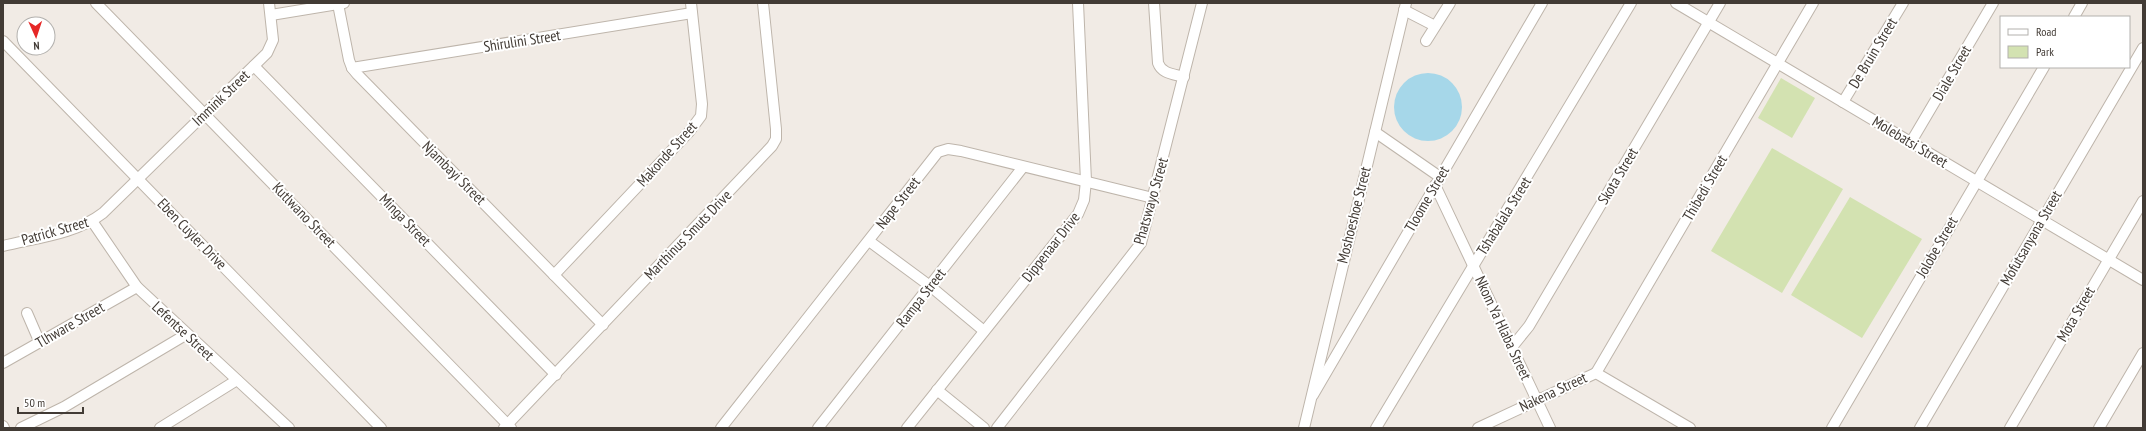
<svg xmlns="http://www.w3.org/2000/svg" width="2146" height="431" font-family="'PT Sans Narrow',sans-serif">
<rect width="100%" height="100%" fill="#f1ebe5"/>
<g fill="#d3e2b1">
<polygon points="1781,78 1815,98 1792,138 1758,118"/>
<polygon points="1772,148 1843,189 1782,293 1711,251"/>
<polygon points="1850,197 1922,239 1862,338 1791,295"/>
</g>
<circle fill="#a6d7e9" cx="1428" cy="107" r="34"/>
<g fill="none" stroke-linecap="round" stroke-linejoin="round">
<g stroke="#beb5ab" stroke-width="12">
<g id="minor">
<polyline points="96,3 511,428"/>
<path d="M1154,3l4,60c4,11 16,11 26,14"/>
<polyline points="1676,3 2143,280"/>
<polyline points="338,4 349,60 352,68 357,74 603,325"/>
<polyline points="1404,10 1435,26"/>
<polyline points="271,15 344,3"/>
<polyline points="2074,17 2082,3"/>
<polyline points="3,41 381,428"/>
<polyline points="1426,41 1450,3"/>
<polyline points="254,66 556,375"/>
<polyline points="352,68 692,13"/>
<polyline points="1843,102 1903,3"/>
<polyline points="1375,132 1440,177"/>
<polyline points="1911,142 1993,3"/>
<polyline points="1435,185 1550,428"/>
<polyline points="92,221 137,287 289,428"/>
<polyline points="869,241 930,286 984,331"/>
<path d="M3,246c32,-8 73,-12 100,-33l164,-160 6,-13 -4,-37"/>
<polyline points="554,275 689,132 701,116 702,104 691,3"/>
<polyline points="27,313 40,343"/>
<polyline points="1512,347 1529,326 1720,3"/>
<polyline points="3,363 137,287"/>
<polyline points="1596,373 1813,3"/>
<polyline points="1596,373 1690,428"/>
<polyline points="937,390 984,428"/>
<polyline points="1313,395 1542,3"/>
<polyline points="3,426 4,428"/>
<polyline points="21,428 64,407 187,334"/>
<polyline points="160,428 237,380"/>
<polyline points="504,428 772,146 776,139 776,129 763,3"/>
<polyline points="721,428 938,152 948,149 961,151 1153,198"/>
<polyline points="818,428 1023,167"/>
<polyline points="907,428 1078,214 1084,200 1086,181 1078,3"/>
<polyline points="997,428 1141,243 1202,3"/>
<polyline points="1304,428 1406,3"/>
<polyline points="1376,428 1631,3"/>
<polyline points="1478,428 1596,373"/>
<polyline points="1832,428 2044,67"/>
<polyline points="1920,428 2143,48"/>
<polyline points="2010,428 2143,201"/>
<polyline points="2099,428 2143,353"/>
</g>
</g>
<use href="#minor" stroke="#fff" stroke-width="10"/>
</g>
<g text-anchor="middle" stroke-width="4" stroke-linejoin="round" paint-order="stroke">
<g font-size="15" fill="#423b35" stroke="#fff">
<text transform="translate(522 41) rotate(-9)" y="5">Shirulini Street</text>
<text transform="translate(1873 53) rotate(-59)" y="5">De Bruin Street</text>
<text transform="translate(1952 73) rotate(-60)" y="5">Diale Street</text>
<text transform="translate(221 98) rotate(-44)" y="5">Immink Street</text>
<text transform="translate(1910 142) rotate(31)" y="5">Molebatsi Street</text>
<text transform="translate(667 154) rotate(-48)" y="5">Makonde Street</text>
<text transform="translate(454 173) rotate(45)" y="5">Njambayi Street</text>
<text transform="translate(1618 176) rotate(-59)" y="5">Skota Street</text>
<text transform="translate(1705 188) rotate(-60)" y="5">Thibedi Street</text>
<text transform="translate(1427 199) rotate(-60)" y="5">Tloome Street</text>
<text transform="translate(1151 201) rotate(-74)" y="5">Phatswayo Street</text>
<text transform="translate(898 203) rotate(-52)" y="5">Nape Street</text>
<text transform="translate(304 215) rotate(46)" y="5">Kutlwano Street</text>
<text transform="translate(1354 215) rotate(-76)" y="5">Moshoeshoe Street</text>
<text transform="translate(1504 216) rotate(-58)" y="5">Tshabalala Street</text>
<text transform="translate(405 220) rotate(46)" y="5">Minga Street</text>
<text transform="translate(55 231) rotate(-16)" y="5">Patrick Street</text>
<text transform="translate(192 234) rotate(46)" y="5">Eben Cuyler Drive</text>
<text transform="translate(688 235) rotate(-46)" y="5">Marthinus Smuts Drive</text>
<text transform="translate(2031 238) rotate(-60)" y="5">Mofutsanyana Street</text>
<text transform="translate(1051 247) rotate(-52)" y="5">Dippenaar Drive</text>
<text transform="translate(1937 247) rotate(-60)" y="5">Jolobe Street</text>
<text transform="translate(921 298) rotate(-52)" y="5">Rampa Street</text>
<text transform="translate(2076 314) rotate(-60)" y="5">Mota Street</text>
<text transform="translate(70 325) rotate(-30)" y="5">Tlhware Street</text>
<text transform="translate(1503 328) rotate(65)" y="5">Nkom Ya Hlaba Street</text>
<text transform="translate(183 331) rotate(43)" y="5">Lefentse Street</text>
<text transform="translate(1553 392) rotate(-25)" y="5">Nakena Street</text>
</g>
</g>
<rect width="2146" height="431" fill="none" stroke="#423b35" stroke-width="8"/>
<rect x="2000" y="16" width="130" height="52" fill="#ffffff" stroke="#b3b1ae"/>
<rect x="2008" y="29" width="20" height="6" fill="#ffffff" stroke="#b3b1ae"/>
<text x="2036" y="36" font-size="12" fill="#423b35">Road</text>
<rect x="2008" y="46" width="20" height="12" fill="#d3e2b1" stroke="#b3b1ae"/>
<text x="2036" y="56" font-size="12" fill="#423b35">Park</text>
<g transform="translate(36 36) rotate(177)"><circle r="19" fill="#ffffff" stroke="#b3b1ae"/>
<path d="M0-3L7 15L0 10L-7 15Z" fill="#e62726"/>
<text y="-6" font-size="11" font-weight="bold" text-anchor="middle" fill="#423b35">N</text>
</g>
<path d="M18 407v6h65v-6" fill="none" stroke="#423b35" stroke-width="2"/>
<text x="24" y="407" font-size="12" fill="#423b35" stroke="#ffffff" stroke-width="3" paint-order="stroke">50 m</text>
</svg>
